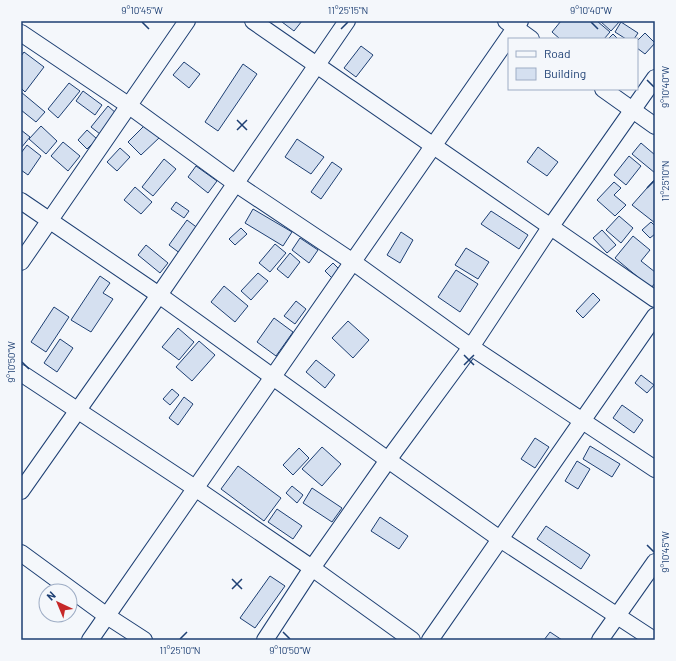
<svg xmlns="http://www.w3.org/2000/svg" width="676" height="661" font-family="Barlow,sans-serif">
<rect width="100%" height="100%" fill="#f4f7fb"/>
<g fill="#d5e0f0" stroke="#1d3f73">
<polygon points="283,21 302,21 294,31 282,22"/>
<polygon points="561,21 597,21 610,32 604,39 560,39 552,32"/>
<polygon points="600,21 620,21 611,31"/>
<polygon points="621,22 638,33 634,39 626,39 615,32"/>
<polygon points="645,33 655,43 645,54 637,48 637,41"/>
<polygon points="613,34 618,39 608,39"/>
<polygon points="361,46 373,55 356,77 344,68"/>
<polygon points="24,52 44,67 25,92 21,88 21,56"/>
<polygon points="184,62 200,74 189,88 173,75"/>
<polygon points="243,64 257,74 218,131 205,122"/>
<polygon points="69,83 80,91 58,118 48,109"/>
<polygon points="83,91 102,105 95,115 76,101"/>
<polygon points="21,92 45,112 36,122 21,110"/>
<polygon points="108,106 117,114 100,134 91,127"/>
<polygon points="147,123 160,137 141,155 128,142"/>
<polygon points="41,126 57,141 46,154 29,139"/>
<polygon points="21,130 30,137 21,148"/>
<polygon points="87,130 97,139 87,149 78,140"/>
<polygon points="297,139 324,157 311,174 285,157"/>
<polygon points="63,142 80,156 68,171 51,156"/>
<polygon points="641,143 655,155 655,173 632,154"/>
<polygon points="27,145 41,156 28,175 21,170 21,153"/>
<polygon points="538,147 558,162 547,176 527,162"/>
<polygon points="120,148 130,157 117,171 107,162"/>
<polygon points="629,156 641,166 626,185 614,175"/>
<polygon points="164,159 176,169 153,196 142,187"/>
<polygon points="332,162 342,169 321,199 311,192"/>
<polygon points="196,166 217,181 208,193 188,177"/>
<polygon points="655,179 655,223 632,205"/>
<polygon points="614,182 621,188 614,195 626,205 615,216 597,200"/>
<polygon points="135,187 152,202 141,214 124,200"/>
<polygon points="176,202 189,211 184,218 171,209"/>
<polygon points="253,209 292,232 283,246 245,223"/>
<polygon points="491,211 528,235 519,249 481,224"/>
<polygon points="619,216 633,228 621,243 606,230"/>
<polygon points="187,220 199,229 181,254 169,245"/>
<polygon points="651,222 655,226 655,234 650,238 642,230"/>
<polygon points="241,228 247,234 235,245 229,239"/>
<polygon points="602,230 616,245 607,253 593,238"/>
<polygon points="401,232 413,240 400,263 387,255"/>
<polygon points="633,236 650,250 641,261 655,272 655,283 651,288 615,258"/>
<polygon points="300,238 318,250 309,263 292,250"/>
<polygon points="275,244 286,253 270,272 259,263"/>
<polygon points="146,245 168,263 160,273 138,255"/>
<polygon points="466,248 489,262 478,279 455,265"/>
<polygon points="290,253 300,262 288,278 277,269"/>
<polygon points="333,263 340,270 332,278 325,271"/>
<polygon points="456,270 478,284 460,312 438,297"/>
<polygon points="258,273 268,281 251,300 241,291"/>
<polygon points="100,276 110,283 103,293 113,299 91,332 71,320"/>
<polygon points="224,286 248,306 235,322 211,302"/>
<polygon points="593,293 600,300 583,318 576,311"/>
<polygon points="296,301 306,309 295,324 284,316"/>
<polygon points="54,307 69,317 46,352 31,342"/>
<polygon points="274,318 293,332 276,356 257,342"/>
<polygon points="348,321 369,340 353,358 332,338"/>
<polygon points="178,328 194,342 179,360 162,347"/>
<polygon points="60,339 73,348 57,372 44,363"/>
<polygon points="199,341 215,355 192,381 176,367"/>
<polygon points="316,360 335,375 325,388 306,372"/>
<polygon points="641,375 654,385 647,393 635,383"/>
<polygon points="172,389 179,395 170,405 163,399"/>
<polygon points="184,397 193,404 178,425 169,418"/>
<polygon points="622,405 643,420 634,433 613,418"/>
<polygon points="535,438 549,447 535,468 521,459"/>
<polygon points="590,446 620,464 612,477 583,459"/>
<polygon points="322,447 341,464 322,486 302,469"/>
<polygon points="299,448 309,458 293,475 283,465"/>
<polygon points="577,461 590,469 578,489 565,481"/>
<polygon points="238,466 281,498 264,521 221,489"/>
<polygon points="292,486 303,495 297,503 286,493"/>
<polygon points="312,488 342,508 332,522 303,503"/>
<polygon points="277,509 302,526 293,539 268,522"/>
<polygon points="380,517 408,536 399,549 371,531"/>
<polygon points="546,526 590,555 581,569 537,539"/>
<polygon points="270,576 285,586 255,628 240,618"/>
<polygon points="550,632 562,640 544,640"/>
</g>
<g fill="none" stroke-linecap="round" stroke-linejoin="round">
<g stroke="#1d3f73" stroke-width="18">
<g id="minor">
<polyline points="253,21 655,299"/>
<polyline points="506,21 531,39"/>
<polyline points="21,33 128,105 235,183 353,262 471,347 655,469"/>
<polyline points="603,89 655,126"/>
<polyline points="21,201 159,295 388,460 500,539 654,640"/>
<polyline points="21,262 187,21"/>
<polyline points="21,373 195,488 312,568 412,640"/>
<polyline points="21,491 159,295 347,21"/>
<polyline points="21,553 107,616 144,640"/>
<polyline points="90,640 520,21"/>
<polyline points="265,640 312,568 388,460 471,347 551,226 655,78"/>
<polyline points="430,640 655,316"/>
<polyline points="600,640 655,562"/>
</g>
</g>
<use href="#minor" stroke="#f4f7fb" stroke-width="16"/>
</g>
<path fill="none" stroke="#1d3f73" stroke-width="1.5" d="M142,22l7,7M591,22l7,7M341,29l7,-7M647,80l7,7M237,120l10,10M237,130l10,-10M647,188l7,-7M464,355l10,10M22,362l7,7M464,365l10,-10M647,545l7,7M232,579l10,10M232,589l10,-10M283,632l7,7M180,639l7,-7"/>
<rect width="676" height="661" fill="none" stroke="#f4f7fb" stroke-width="44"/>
<rect x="508" y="38" width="130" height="52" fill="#f4f7fb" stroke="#9eadc5"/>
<rect x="516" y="51" width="20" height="6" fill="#f4f7fb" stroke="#9eadc5"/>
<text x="544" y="58" font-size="12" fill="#1d3f73">Road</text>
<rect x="516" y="68" width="20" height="12" fill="#d5e0f0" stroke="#9eadc5"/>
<text x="544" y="78" font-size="12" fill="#1d3f73">Building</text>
<g transform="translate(58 603) rotate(316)"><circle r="19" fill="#f4f7fb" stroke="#9eadc5"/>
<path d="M0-3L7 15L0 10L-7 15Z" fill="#c62828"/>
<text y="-6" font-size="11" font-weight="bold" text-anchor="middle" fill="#1d3f73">N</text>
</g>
<rect x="22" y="22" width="632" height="617" fill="none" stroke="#1d3f73" stroke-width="1.5"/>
<g font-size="10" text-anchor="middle" fill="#1d3f73">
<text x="142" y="14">9°10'45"W</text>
<text x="348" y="14">11°25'15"N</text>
<text x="591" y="14">9°10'40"W</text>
<text transform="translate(665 87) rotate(-90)" y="4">9°10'40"W</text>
<text transform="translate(665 181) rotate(-90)" y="4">11°25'10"N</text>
<text transform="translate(11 362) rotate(-90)" y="4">9°10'50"W</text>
<text transform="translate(665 552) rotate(-90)" y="4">9°10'45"W</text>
<text x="180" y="654">11°25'10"N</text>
<text x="290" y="654">9°10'50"W</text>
</g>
</svg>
